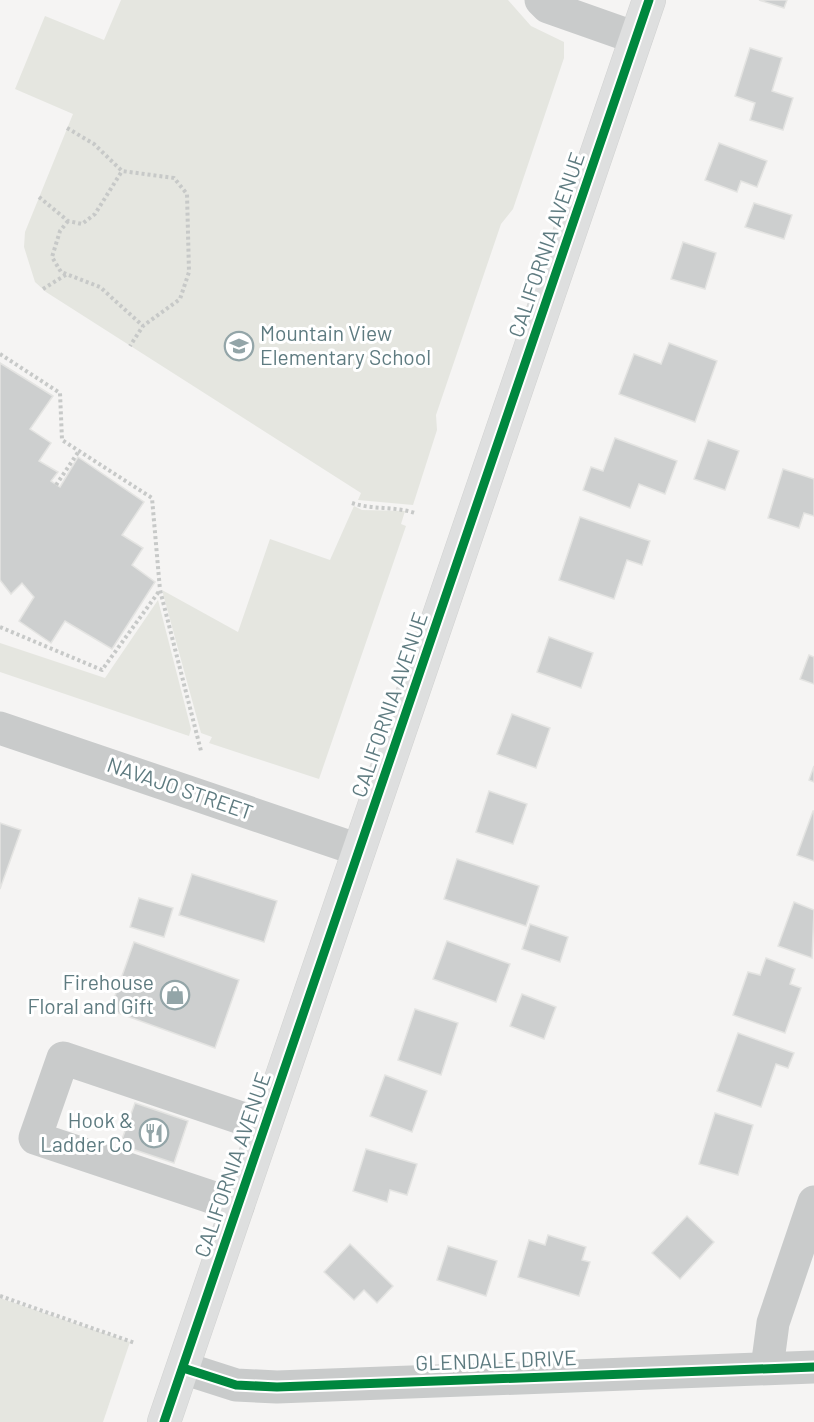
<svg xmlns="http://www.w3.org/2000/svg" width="814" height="1422" font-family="Barlow,sans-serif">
<rect width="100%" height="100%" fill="#f5f4f3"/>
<g fill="#e5e6e0">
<polygon points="121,0 508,0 531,26 564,42 564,58 513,209 501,224 436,415 437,430 413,505 358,500 361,493 46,292 35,282 24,247 25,232 73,114 15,89 45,16 104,40"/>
<polygon points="354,506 362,510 405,511 401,524 406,526 319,779 209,743 212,737 201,733 162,590 238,632 270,539 330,560"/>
<polygon points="158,600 191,729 189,736 0,672 0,643 105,678"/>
<polygon points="0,1298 130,1342 103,1422 0,1422"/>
</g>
<g fill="#cdcfcf" stroke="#e4e4e2" stroke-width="1.5">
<polygon points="759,0 787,0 784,8"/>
<polygon points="750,48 782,58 772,91 793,98 783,130 750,120 755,103 735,96"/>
<polygon points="719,143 767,161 757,187 741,181 737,192 705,180"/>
<polygon points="754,203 792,215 784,239 745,227"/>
<polygon points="683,242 716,253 705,289 671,279"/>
<polygon points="669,343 717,361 695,422 619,394 634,354 661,364"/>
<polygon points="0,363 53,396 30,429 51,443 39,461 58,472 51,481 60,487 78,457 144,502 122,535 143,548 132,565 155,582 112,649 65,621 51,643 19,621 34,597 22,583 11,594 0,580"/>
<polygon points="615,438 677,461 665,494 639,484 630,508 583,490 591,467 603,471"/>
<polygon points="708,440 739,451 725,490 694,479"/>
<polygon points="783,469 814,479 814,516 804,513 799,528 768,518"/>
<polygon points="580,517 650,541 642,565 627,560 614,599 559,580"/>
<polygon points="549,637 593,653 581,688 537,672"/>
<polygon points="809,655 814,657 814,684 800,679"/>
<polygon points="512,714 550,728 536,768 497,754"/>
<polygon points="814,766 814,782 809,780"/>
<polygon points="489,791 527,804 513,844 476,832"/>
<polygon points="813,811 814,811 814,861 797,855"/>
<polygon points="0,823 21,830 0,889"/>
<polygon points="457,859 539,886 526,926 444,899"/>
<polygon points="192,874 277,901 264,942 179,915"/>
<polygon points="139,898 173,908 164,937 130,927"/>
<polygon points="794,902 814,910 812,958 778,946"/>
<polygon points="530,924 568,937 560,962 522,949"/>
<polygon points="447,941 510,964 496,1002 433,979"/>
<polygon points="134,942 239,980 215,1048 110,1010"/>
<polygon points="766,958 795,969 790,984 801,988 785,1033 733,1015 748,972 760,975"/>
<polygon points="522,994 556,1007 544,1039 510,1026"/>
<polygon points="415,1009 458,1023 441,1075 398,1060"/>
<polygon points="738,1033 794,1053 788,1068 776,1064 761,1107 717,1091"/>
<polygon points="385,1075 427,1091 412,1132 370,1116"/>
<polygon points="135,1103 188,1121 174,1163 120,1145"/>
<polygon points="715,1113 753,1125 738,1175 699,1164"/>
<polygon points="366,1149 417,1164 407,1195 390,1190 387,1202 353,1191"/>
<polygon points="687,1216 714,1242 680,1279 652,1253"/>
<polygon points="548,1235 586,1247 582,1260 590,1262 579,1296 518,1277 529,1240 545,1245"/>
<polygon points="350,1244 393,1286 377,1303 364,1290 354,1300 324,1272"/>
<polygon points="448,1246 497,1261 486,1296 437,1280"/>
</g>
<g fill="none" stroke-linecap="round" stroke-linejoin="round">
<g stroke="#d1d2d1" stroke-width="34">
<polyline id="major" points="164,1422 649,0"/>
</g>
<g stroke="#c7c9c8" stroke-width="4" stroke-dasharray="3 3" stroke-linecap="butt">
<polyline points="67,128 94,144 122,171 174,178 187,194 189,272 180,299 143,326 130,346"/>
<polyline points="39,197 68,221 82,224 95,214 122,171"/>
<polyline points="68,221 60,231 52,257 61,272 100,287 143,326"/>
<polyline points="43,289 67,274"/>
<polyline points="0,354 60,393 62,440 152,498 160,590"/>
<polyline points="56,485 79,451"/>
<path d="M352,503c21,7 42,3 63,10"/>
<polyline points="0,627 102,670 160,590 201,751"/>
<polyline points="0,1296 135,1343"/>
</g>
<g stroke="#c9cbcb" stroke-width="33">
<polyline points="541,0 548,7 636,38"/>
<polyline points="0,728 359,850"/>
<polyline points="238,1206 35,1138 63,1058 265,1126"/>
<polyline points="183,1368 236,1385 277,1387 814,1367"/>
<polyline points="767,1368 773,1323 814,1202"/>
</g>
<use href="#major" stroke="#dedfdf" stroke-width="33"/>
<g stroke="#fff" stroke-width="13">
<g id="cycleway">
<polyline points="183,1368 236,1385 277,1387 814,1367"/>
<polyline points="164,1422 649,0"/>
</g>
</g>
<use href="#cycleway" stroke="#00873e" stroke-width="9"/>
</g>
<defs>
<g id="school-ring" transform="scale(1.5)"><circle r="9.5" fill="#fff" stroke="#93a5a8" stroke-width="1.5"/><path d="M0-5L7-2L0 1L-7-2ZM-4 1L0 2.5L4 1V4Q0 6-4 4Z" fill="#93a5a8"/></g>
<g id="shop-ring" transform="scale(1.5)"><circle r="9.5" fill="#fff" stroke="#93a5a8" stroke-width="1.5"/><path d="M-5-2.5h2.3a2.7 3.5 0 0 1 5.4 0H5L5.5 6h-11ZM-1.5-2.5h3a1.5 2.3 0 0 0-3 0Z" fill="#93a5a8"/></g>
<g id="restaurant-ring" transform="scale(1.5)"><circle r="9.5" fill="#fff" stroke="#93a5a8" stroke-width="1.5"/><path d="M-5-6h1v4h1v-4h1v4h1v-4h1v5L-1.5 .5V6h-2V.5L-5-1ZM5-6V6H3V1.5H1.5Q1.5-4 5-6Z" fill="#93a5a8"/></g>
</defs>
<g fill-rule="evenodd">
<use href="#school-ring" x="239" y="346"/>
<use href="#shop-ring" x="175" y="995"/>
<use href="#restaurant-ring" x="154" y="1133"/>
</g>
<g text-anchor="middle" stroke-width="6" stroke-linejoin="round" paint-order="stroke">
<g font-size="21" fill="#5e7b80" stroke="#fff">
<text transform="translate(547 245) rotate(-71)" y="7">CALIFORNIA AVENUE</text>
<text transform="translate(390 705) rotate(-71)" y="7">CALIFORNIA AVENUE</text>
<text transform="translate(180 789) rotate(19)" y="7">NAVAJO STREET</text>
<text transform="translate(233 1165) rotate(-71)" y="7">CALIFORNIA AVENUE</text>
<text transform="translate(496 1361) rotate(-2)" y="7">GLENDALE DRIVE</text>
</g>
<g font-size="21" fill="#5e7b80" stroke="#fff" text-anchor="end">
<text x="260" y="341" text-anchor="start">Mountain View<tspan x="260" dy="24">Elementary School</tspan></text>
<text x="154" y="990">Firehouse<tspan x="154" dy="24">Floral and Gift</tspan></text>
<text x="133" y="1128">Hook &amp;<tspan x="133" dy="24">Ladder Co</tspan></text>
</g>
</g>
</svg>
